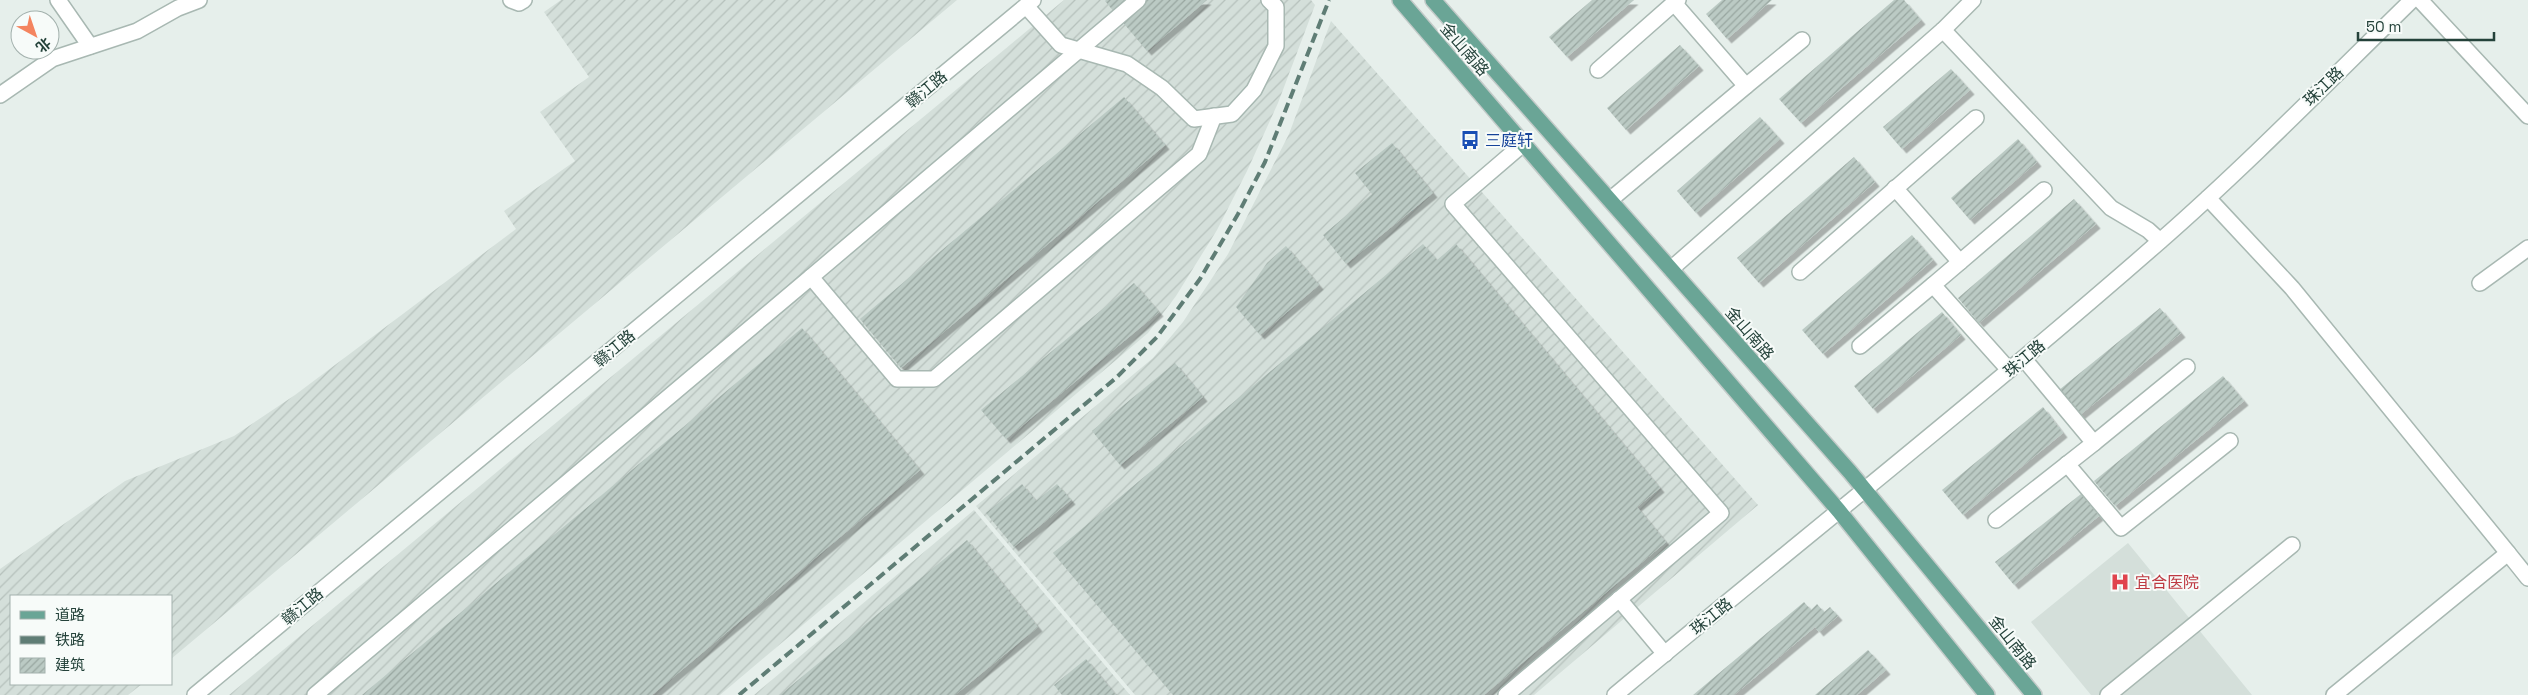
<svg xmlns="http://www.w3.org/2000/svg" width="2528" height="695" font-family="'Space Grotesk','Noto Sans SC',sans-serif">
<defs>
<pattern id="industrial-furrows" width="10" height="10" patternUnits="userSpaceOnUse" patternTransform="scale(1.25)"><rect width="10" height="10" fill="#d4dfda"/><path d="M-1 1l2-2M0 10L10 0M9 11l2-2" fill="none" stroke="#b6c1bc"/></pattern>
<pattern id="building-hatch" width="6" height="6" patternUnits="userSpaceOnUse" patternTransform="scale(1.25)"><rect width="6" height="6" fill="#bbcac4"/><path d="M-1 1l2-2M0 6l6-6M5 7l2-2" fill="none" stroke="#98a6a0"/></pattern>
<filter id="shadow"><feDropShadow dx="4.5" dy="4.5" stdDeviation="0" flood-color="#0004"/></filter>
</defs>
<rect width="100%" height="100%" fill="#e6efeb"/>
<polygon fill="#d4dfda" points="2128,543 2252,695 2091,695 2031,622"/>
<g fill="url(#industrial-furrows)">
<polygon points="561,0 957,0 171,659 171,596 11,596 11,684 142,684 128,695 0,695 0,569 125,481 234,436 295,395 516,229 504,211 575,161 540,112 589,77 544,12"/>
<polygon points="1064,0 1311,0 1315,5 1278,103 1247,171 1217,230 1176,296 1148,333 720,695 229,695"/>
<polygon points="1331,21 1758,505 1534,695 1135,695 976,506 1153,358 1183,322 1228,254 1289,134"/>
<polygon points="974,510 1130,695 754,695"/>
</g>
<g fill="url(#building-hatch)" filter="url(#shadow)">
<polygon points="1106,0 1207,0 1147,51 1105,1"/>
<polygon points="1592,0 1634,0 1567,57 1549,37"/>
<polygon points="1722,0 1772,0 1727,39 1706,14"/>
<polygon points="1894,0 1904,0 1921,20 1801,123 1779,99"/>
<polygon points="1680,45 1699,66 1626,130 1607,108"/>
<polygon points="1951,69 1970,90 1902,149 1883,127"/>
<polygon points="1124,97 1165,145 901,368 860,319"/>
<polygon points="1760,117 1780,139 1696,213 1677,191"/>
<polygon points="2018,139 2037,162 1970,220 1951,198"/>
<polygon points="1392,143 1433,193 1346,264 1323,235 1372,194 1355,173"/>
<polygon points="1854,157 1875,182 1759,283 1737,258"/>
<polygon points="2074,199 2096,224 1979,323 1958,298"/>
<polygon points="1912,235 1933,260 1823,354 1802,330"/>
<polygon points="1423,244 1437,260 1456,244 1660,488 1637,507 1666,542 1484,695 1173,695 1053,553"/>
<polygon points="1286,246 1319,285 1260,335 1236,307 1267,263"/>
<polygon points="1134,283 1159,312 1006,439 981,410"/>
<polygon points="2160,308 2181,333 2080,415 2059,390"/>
<polygon points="1942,312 1961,335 1873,409 1854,386"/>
<polygon points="802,328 920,470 652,695 362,695"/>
<polygon points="1175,363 1203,397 1120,465 1092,431"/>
<polygon points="2223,376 2244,401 2115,506 2094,481"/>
<polygon points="2043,407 2063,433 1963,515 1942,490"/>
<polygon points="1022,484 1036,501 1057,484 1071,500 1014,547 986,513"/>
<polygon points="2081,494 2099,516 2014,585 1995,562"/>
<polygon points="967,540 1038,627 955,695 780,695"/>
<polygon points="1804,602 1811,610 1817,604 1824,612 1830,607 1838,616 1819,632 1815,627 1734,695 1693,695"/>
<polygon points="1868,650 1886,670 1857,695 1815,695"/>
<polygon points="1086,659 1116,695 1062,695 1054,685"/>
</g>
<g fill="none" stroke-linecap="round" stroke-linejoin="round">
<g stroke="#a8b8b2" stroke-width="18">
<g id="minor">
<polyline points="58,0 90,46"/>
<polyline points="511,0 519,3 524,0"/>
<polyline points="1138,0 811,277 897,379 934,379 1199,154 1214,116"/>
<polyline points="1678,0 1674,3 1746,86 1802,40"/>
<polyline points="2420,0 2528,116"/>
<polyline points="1026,6 1061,45 1127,64 1162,88 1194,119 1232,114 1254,90 1276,46 1276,7 1269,0"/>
<polyline points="1943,30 2111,208 2148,230 2160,241"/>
<polyline points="1598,70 1674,3"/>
<polyline points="0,95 52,59 137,31 178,8 199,0"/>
<polyline points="1895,188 1960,262 1933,285 2009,370"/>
<polyline points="2208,198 2292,288 2508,553"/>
<polyline points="1610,200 1746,86"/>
<polyline points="1960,262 2044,190"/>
<polyline points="1671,269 1943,30 1973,0"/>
<polyline points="1800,272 1976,118"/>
<polyline points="2480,283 2528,248"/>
<polyline points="1860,346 1933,285"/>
<polyline points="2094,443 2187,367"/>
<polyline points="2067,464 2121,528 2230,441"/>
<polyline points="1996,520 2094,443 2024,359"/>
<polyline points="1619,599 1665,654"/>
<polyline points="195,695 1033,0"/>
<polyline points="315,695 811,277"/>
<polyline points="1506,695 1721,513 1453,204 1523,144"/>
<path d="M1615,695c181,-151 366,-297 544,-453 88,-77 170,-161 253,-242"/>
<polyline points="2108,695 2292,545"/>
<polyline points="2334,695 2508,553 2528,578"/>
</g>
</g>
<g stroke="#c2cac8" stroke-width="18">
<g id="major">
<polyline points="1400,0 1839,511 1987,695"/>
<polyline points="1433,0 1850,472 2034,695"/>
</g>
</g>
<use href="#minor" stroke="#fff" stroke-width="15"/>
<use href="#major" stroke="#6aa596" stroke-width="15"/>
<polyline stroke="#5f7d75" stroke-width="4" stroke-dasharray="10 5" stroke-linecap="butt" points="739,695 1116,378 1157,337 1200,279 1238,214 1265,162 1329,0"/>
</g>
<defs>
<g id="bus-bare" transform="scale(1.5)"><path d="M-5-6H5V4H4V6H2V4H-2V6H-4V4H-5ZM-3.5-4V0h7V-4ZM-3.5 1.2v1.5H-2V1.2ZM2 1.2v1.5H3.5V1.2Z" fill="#1a4fb4" stroke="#f7fbf9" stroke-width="2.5" paint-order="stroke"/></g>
<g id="hospital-bare" transform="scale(1.5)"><path d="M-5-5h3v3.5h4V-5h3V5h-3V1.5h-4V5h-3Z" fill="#e0444e" stroke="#f7fbf9" stroke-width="2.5" paint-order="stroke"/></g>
</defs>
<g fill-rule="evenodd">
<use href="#bus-bare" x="1470" y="140"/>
<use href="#hospital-bare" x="2120" y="582"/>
</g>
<g text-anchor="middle" stroke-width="4" stroke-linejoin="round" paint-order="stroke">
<g font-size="16" fill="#24423a" stroke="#f7fbf9">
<text transform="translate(1465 49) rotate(49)" y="6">金山南路</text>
<text transform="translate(2323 86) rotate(-44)" y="6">珠江路</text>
<text transform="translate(926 89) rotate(-40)" y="6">赣江路</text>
<text transform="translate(1750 333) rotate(49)" y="6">金山南路</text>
<text transform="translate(614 348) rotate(-40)" y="6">赣江路</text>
<text transform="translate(2024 358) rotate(-40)" y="6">珠江路</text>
<text transform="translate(302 606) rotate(-40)" y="6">赣江路</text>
<text transform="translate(1711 616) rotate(-39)" y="6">珠江路</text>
<text transform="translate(2013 642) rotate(51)" y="6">金山南路</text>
</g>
<g font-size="16" fill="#164399" stroke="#f7fbf9" text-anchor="start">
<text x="1485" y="146">三庭轩</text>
</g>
<g font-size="16" fill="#be3a42" stroke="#f7fbf9" text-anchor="start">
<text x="2135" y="588">宜合医院</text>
</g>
</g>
<rect x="10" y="595" width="162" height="90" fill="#f7fbf9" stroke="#a3b1ad"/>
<rect x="20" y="611" width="25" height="8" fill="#6aa596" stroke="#a3b1ad"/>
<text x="55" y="620" font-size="15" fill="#24423a">道路</text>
<rect x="20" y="636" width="25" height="8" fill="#5f7d75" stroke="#a3b1ad"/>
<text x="55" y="645" font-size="15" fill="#24423a">铁路</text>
<rect x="20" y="658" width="25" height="15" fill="url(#building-hatch)" stroke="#a3b1ad"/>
<text x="55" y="670" font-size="15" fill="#24423a">建筑</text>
<g transform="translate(35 35) rotate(140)"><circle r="24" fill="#f7fbf9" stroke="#a3b1ad"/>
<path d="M0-4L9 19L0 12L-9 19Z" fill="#f4845f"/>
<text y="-8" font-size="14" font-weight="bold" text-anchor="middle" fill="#24423a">北</text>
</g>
<path d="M2358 32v8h136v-8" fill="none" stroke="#24423a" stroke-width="2.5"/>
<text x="2366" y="32" font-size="15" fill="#24423a" stroke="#f7fbf9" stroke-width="4" paint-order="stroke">50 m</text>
</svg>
